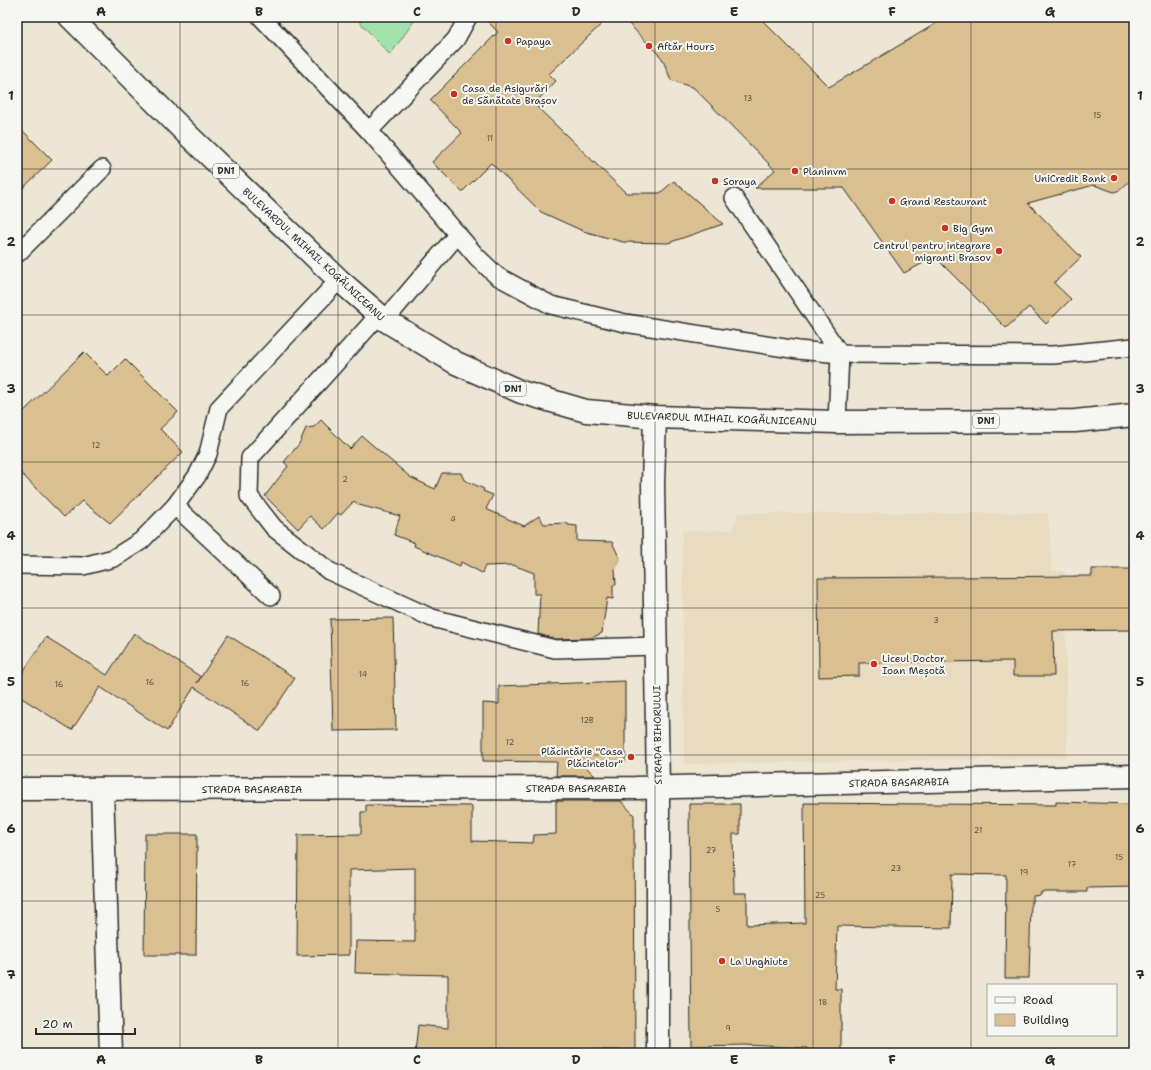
<svg xmlns="http://www.w3.org/2000/svg" width="1151" height="1070" font-family="'Shantell Sans',sans-serif">
<rect width="100%" height="100%" fill="#eee6d5"/>
<filter id="ink" filterUnits="userSpaceOnUse"><feTurbulence type="fractalNoise" baseFrequency=".025" numOctaves="2"/><feDisplacementMap in="SourceGraphic" scale="8" xChannelSelector="R" yChannelSelector="G"/><feConvolveMatrix kernelMatrix="1 2 1 2 8 2 1 2 1" color-interpolation-filters="sRGB"/></filter>
<g filter="url(#ink)">
<polygon fill="#e8dbc0" points="738,513 1048,513 1052,571 1065,571 1067,757 684,764 682,531 732,530"/>
<polygon fill="#a2e3ac" stroke="#66876c" points="355,17 417,17 390,55"/>
<g fill="#dac090" stroke="#2b2b2b">
<polygon points="483,17 609,17 549,74 556,81 534,104 626,193 660,193 674,181 723,224 668,243 623,242 583,231 541,212 491,163 462,192 432,162 462,133 430,100 498,32"/>
<polygon points="622,17 759,17 829,87 947,17 1134,17 1134,177 1120,190 1114,192 1094,185 1028,203 1081,257 1054,283 1071,299 1046,324 1029,307 1006,328 935,257 904,273 844,188 755,188 775,170 694,88 671,80 662,58"/>
<polygon points="17,125 52,160 17,194"/>
<polygon points="84,352 108,376 125,359 178,412 160,429 183,452 110,523 82,501 64,517 17,469 17,418"/>
<polygon points="321,420 350,449 362,436 410,477 435,489 442,473 461,473 464,480 484,489 483,491 493,495 486,509 524,526 539,516 544,524 567,523 568,525 577,526 577,541 612,542 620,559 615,569 616,585 613,585 613,599 607,598 602,633 591,638 556,639 538,634 540,594 534,594 534,573 513,565 485,566 482,573 461,562 460,566 414,546 415,543 394,535 400,516 359,505 354,501 341,515 338,513 324,529 310,516 298,529 265,496 288,466 284,462 299,444 306,428 314,427"/>
<polygon points="1092,569 1134,569 1134,630 1053,631 1054,676 1013,676 1013,661 859,663 859,676 819,677 818,578 1092,576"/>
<polygon points="393,618 396,730 333,731 330,619"/>
<polygon points="134,633 201,677 197,683 228,635 295,678 260,731 194,687 167,731 100,687 72,730 17,695 17,681 46,637 107,675"/>
<polygon points="625,681 625,762 581,762 595,776 556,776 557,762 483,761 483,703 499,704 499,686"/>
<polygon points="556,801 621,801 634,815 635,1050 580,1050 580,1053 415,1053 418,1025 448,1028 448,975 355,973 356,941 415,942 415,868 349,870 349,955 297,956 298,835 361,834 361,812 366,812 366,805 472,806 472,841 533,843 534,835 556,834"/>
<polygon points="1056,802 1134,804 1134,887 1087,888 1087,892 1041,892 1041,895 1033,896 1033,902 1031,902 1029,978 1005,978 1006,875 952,874 951,928 837,926 835,989 841,989 841,1053 807,1053 807,1048 745,1045 691,1046 689,804 740,804 740,834 733,834 734,893 747,893 747,925 805,923 804,803 1056,805"/>
<polygon points="145,834 197,834 196,955 144,955"/>
</g>
<g fill="none" stroke-linecap="round" stroke-linejoin="round">
<g stroke="#2b2b2b" stroke-width="20">
<g id="service">
<polyline points="261,17 369,131 477,257 497,276 551,305 625,323 798,350 840,354 1053,355 1134,347"/>
<polyline points="369,131 456,39 468,17"/>
<polyline points="734,198 840,354 837,422"/>
<polyline points="17,254 102,169"/>
<polyline points="379,315 250,458 249,496 274,528 329,571 432,618 555,649 655,646"/>
<polyline points="385,320 458,234"/>
<polyline points="175,506 271,596"/>
<polyline points="17,565 83,566 114,558 141,541 175,506 197,476 208,454 219,408 339,280"/>
</g>
</g>
<g stroke="#2b2b2b" stroke-width="25">
<g id="minor">
<polyline points="17,789 635,788 1134,776"/>
<polyline points="102,789 111,1053"/>
</g>
</g>
<g stroke="#2b2b2b" stroke-width="25">
<polyline id="tertiary" points="655,417 653,484 658,788 658,1053"/>
</g>
<g stroke="#2b2b2b" stroke-width="25">
<polyline id="primary" points="70,17 190,137 339,280 385,320 456,363 521,392 586,411 655,417 837,422 1075,421 1134,415"/>
</g>
<use href="#service" stroke="#f6f6f2" stroke-width="17"/>
<use href="#minor" stroke="#f6f6f2" stroke-width="22"/>
<use href="#tertiary" stroke="#f6f6f2" stroke-width="22"/>
<use href="#primary" stroke="#f6f6f2" stroke-width="22"/>
</g>
</g>
<path fill="none" stroke="#2b2b2b" stroke-width="1" stroke-opacity="0.55" d="M180,17v1036M338,17v1036M496,17v1036M655,17v1036M813,17v1036M971,17v1036M17,169h1117M17,315h1117M17,462h1117M17,608h1117M17,755h1117M17,901h1117"/>
<g fill="#c8321e" stroke="#f6f6f2" stroke-width="1.5">
<circle cx="508" cy="41" r="4"/>
<circle cx="649" cy="46" r="4"/>
<circle cx="454" cy="94" r="4"/>
<circle cx="795" cy="171" r="4"/>
<circle cx="1114" cy="178" r="4"/>
<circle cx="715" cy="181" r="4"/>
<circle cx="892" cy="201" r="4"/>
<circle cx="945" cy="228" r="4"/>
<circle cx="999" cy="251" r="4"/>
<circle cx="874" cy="664" r="4"/>
<circle cx="631" cy="757" r="4"/>
<circle cx="722" cy="961" r="4"/>
</g>
<g text-anchor="middle" stroke-width="4" stroke-linejoin="round" paint-order="stroke">
<g font-size="8" fill="#575044">
<text x="748" y="101">13</text>
<text x="1097" y="118">15</text>
<text x="490" y="141">11</text>
<text x="96" y="448">12</text>
<text x="345" y="482">2</text>
<text x="453" y="522">4</text>
<text x="936" y="623">3</text>
<text x="363" y="677">14</text>
<text x="150" y="685">16</text>
<text x="245" y="686">16</text>
<text x="59" y="687">16</text>
<text x="587" y="723">12B</text>
<text x="510" y="745">12</text>
<text x="978" y="833">21</text>
<text x="711" y="853">27</text>
<text x="1119" y="860">15</text>
<text x="1072" y="867">17</text>
<text x="896" y="871">23</text>
<text x="1024" y="875">19</text>
<text x="820" y="898">25</text>
<text x="718" y="912">5</text>
<text x="823" y="1005">18</text>
<text x="728" y="1031">9</text>
</g>
<g fill="#f6f6f2" stroke="#686867" stroke-width="1">
<rect x="213" y="164" width="26" height="14" rx="3"/>
<rect x="500" y="382" width="26" height="14" rx="3"/>
<rect x="973" y="414" width="26" height="14" rx="3"/>
</g>
<g font-size="9" font-weight="bold" fill="#2b2b2b">
<text x="226" y="174">DN1</text>
<text x="513" y="392">DN1</text>
<text x="986" y="424">DN1</text>
</g>
<g font-size="10" fill="#2b2b2b" stroke="#f6f6f2" text-anchor="start">
<text x="516" y="45">Papaya</text>
<text x="657" y="50">Aftăr Hours</text>
<text x="462" y="92">Casa de Asigurări<tspan x="462" dy="12">de Sănătate Brașov</tspan></text>
<text x="803" y="175">Planinvm</text>
<text x="1106" y="182" text-anchor="end">UniCredit Bank</text>
<text x="723" y="185">Soraya</text>
<text x="900" y="205">Grand Restaurant</text>
<text x="953" y="232">Big Gym</text>
<text x="991" y="249" text-anchor="end">Centrul pentru integrare<tspan x="991" dy="12">migranti Brasov</tspan></text>
<text x="882" y="662">Liceul Doctor<tspan x="882" dy="12">Ioan Meșotă</tspan></text>
<text x="623" y="755" text-anchor="end">Plăcintărie "Casa<tspan x="623" dy="12">Plăcintelor"</tspan></text>
<text x="730" y="965">La Unghiute</text>
</g>
<g font-size="10" fill="#2b2b2b" stroke="#f6f6f2">
<text transform="translate(314 254) rotate(43)" y="4">BULEVARDUL MIHAIL KOGĂLNICEANU</text>
<text transform="translate(722 418) rotate(2)" y="4">BULEVARDUL MIHAIL KOGĂLNICEANU</text>
<text transform="translate(657 735) rotate(-91)" y="4">STRADA BIHORULUI</text>
<text transform="translate(899 782) rotate(-1)" y="4">STRADA BASARABIA</text>
<text x="576" y="792">STRADA BASARABIA</text>
<text x="252" y="793">STRADA BASARABIA</text>
</g>
</g>
<rect width="1151" height="1070" fill="none" stroke="#f6f6f2" stroke-width="44"/>
<rect x="987" y="984" width="130" height="52" fill="#f6f6f2" stroke="#a5a5a2"/>
<rect x="995" y="997" width="20" height="6" fill="#f6f6f2" stroke="#a5a5a2"/>
<text x="1023" y="1004" font-size="12" fill="#2b2b2b">Road</text>
<rect x="995" y="1014" width="20" height="12" fill="#dac090" stroke="#a5a5a2"/>
<text x="1023" y="1024" font-size="12" fill="#2b2b2b">Building</text>
<path d="M36 1028v6h99v-6" fill="none" stroke="#2b2b2b" stroke-width="2"/>
<text x="42" y="1028" font-size="12" fill="#2b2b2b" stroke="#f6f6f2" stroke-width="3" paint-order="stroke">20 m</text>
<rect x="22" y="22" width="1107" height="1026" fill="none" stroke="#2b2b2b" stroke-width="1.5"/>
<g font-size="13" text-anchor="middle" font-weight="bold" fill="#2b2b2b">
<text x="101" y="16">A</text>
<text x="259" y="16">B</text>
<text x="417" y="16">C</text>
<text x="576" y="16">D</text>
<text x="734" y="16">E</text>
<text x="892" y="16">F</text>
<text x="1050" y="16">G</text>
<text x="11" y="100">1</text>
<text x="1140" y="100">1</text>
<text x="11" y="246">2</text>
<text x="1140" y="246">2</text>
<text x="11" y="393">3</text>
<text x="1140" y="393">3</text>
<text x="11" y="540">4</text>
<text x="1140" y="540">4</text>
<text x="11" y="686">5</text>
<text x="1140" y="686">5</text>
<text x="11" y="833">6</text>
<text x="1140" y="833">6</text>
<text x="11" y="979">7</text>
<text x="1140" y="979">7</text>
<text x="101" y="1064">A</text>
<text x="259" y="1064">B</text>
<text x="417" y="1064">C</text>
<text x="576" y="1064">D</text>
<text x="734" y="1064">E</text>
<text x="892" y="1064">F</text>
<text x="1050" y="1064">G</text>
</g>
</svg>
